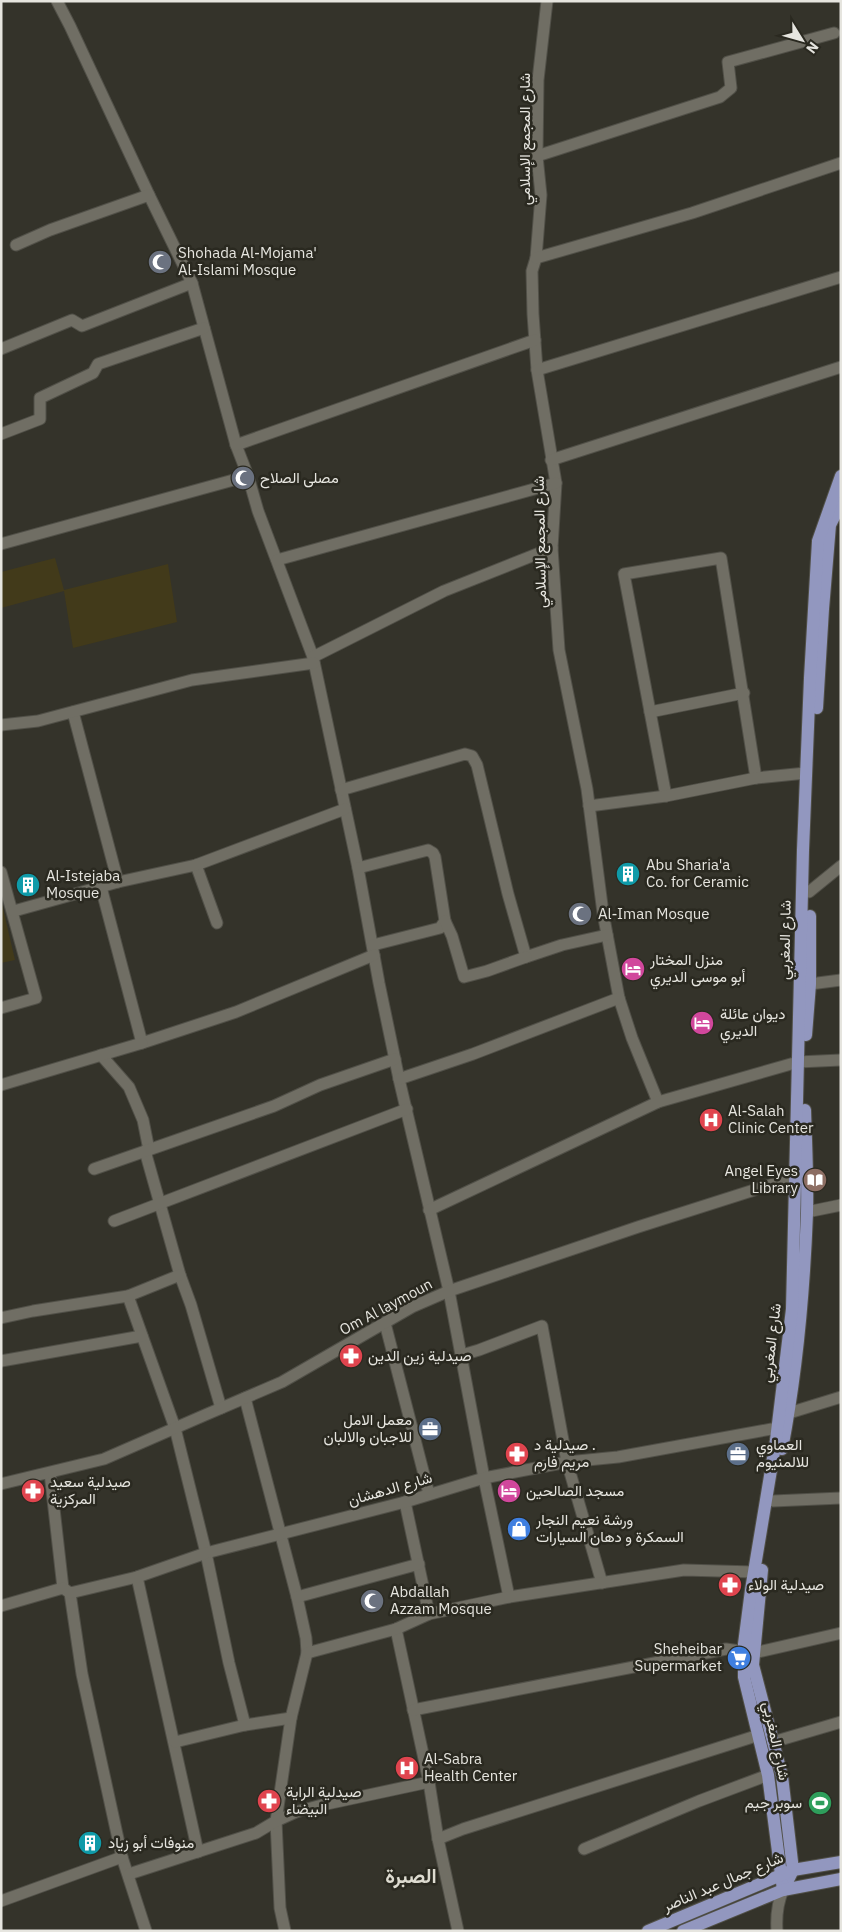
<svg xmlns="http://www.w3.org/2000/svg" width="842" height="1932" font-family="'IBM Plex Sans',Vazirmatn,sans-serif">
<rect width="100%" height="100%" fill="#34332a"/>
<g fill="#423a1a">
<polygon points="55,558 64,590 168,564 177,622 73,648 64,591 1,608 1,572"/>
<polygon points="1,900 15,960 1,963"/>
</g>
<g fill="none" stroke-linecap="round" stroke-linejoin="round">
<g stroke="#515048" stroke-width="13">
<g id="minor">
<polyline points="57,1 70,26 149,195 192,283 236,445 248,476 258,511 313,657 358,868 379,983 399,1079 449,1291 484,1478 509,1597"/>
<polyline points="547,1 538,80 537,156 541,195 536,258 532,271 533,314 537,370 556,483 552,548 559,650 587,789 603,913 619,998 632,1038 658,1102"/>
<polyline points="537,156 720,97 731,88 728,62 834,33"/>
<polyline points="16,245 50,230 149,195"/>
<polyline points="536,258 692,213 841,163"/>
<polyline points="1,349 72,320 82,326 192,283"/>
<polyline points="537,370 841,277"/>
<polyline points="1,434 40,419 40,398 93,373 98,364 204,328"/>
<polyline points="236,445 535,340"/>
<polyline points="551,460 841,367"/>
<polyline points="1,544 248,476"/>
<polyline points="277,560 556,483"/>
<polyline points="313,657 444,591 552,548"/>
<polyline points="73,712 118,882"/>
<polyline points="650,712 744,693"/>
<polyline points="1,725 38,721 192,680 314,663"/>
<polyline points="341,790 465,754 472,756 477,765 508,894 526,957 562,945 607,935"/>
<polyline points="666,796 624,574 721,558 756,778"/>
<polyline points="589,806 666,796 756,778 806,773"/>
<polyline points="196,865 217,923"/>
<polyline points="358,868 428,850 433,853 435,857 445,921 440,928 373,945"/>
<polyline points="1,872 36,998 1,1008"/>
<polyline points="101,887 142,1043 236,1012 374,955"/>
<polyline points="809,892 841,866"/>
<polyline points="14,911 118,882 196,865 345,809"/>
<polyline points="445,921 452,936 464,977 487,971 526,957"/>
<polyline points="810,984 841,980"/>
<polyline points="101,1055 129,1087 143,1120 149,1150"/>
<polyline points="399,1079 473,1054 619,998"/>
<polyline points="1,1085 142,1043"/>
<polyline points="145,1151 180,1275 191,1305 221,1408"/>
<polyline points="94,1169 274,1106 320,1085 395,1059"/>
<polyline points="429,1210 658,1102 798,1062 841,1060"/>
<polyline points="807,1212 841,1205"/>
<polyline points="114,1221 407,1109"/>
<polyline points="128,1296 175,1428 206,1553 229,1663 245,1725"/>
<polyline points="1,1318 33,1311 128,1296 180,1275"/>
<polyline points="385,1323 429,1494"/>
<polyline points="462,1355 479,1350 542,1326 567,1462 602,1583"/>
<polyline points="1,1361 142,1336"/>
<polyline points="245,1398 297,1597 306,1638 307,1653 291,1718 276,1821 280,1908 285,1931"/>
<polyline points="50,1473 63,1588"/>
<polyline points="1,1484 104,1459 205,1415 282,1382 412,1307 449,1291 638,1227 795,1177"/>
<polyline points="773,1501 841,1498"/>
<polyline points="405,1502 429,1614"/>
<polyline points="137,1577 198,1852"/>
<polyline points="70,1593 82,1674 122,1857 146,1931"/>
<polyline points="297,1597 419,1564"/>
<polyline points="1,1606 63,1588 70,1593 137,1577 206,1553 405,1502 484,1478 567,1462 618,1457 777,1428 789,1413 841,1397"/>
<polyline points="396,1629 429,1782 438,1839 458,1931"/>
<polyline points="307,1653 396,1629 429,1614 509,1597 684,1570 754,1572"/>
<polyline points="413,1710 726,1649 754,1653 841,1633"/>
<polyline points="175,1742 245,1725 291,1718"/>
<polyline points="773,1742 841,1722"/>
<polyline points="438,1839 463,1829 759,1735"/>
<polyline points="584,1849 699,1801 768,1775"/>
<polyline points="129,1874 256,1833 276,1821 296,1812 322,1805 429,1782"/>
<polyline points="1,1901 122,1857"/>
<path d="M777,1931c-1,-15 0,-27 6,-41"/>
</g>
</g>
<g stroke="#515048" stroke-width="14">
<g id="major">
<polyline points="817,708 823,609 830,525 841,503"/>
<polyline points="806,1035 810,984 810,916"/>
<path d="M782,1449c15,-78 22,-157 25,-236 1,-34 -1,-68 -2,-103"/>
<polyline points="762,1570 753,1665 782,1776 793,1870 784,1888"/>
<polyline points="783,1890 768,1775 744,1677 744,1644 751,1590 776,1440 792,1309 803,850 810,678 818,541 841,476"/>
<polyline points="648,1931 793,1870 841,1862"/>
<polyline points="683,1931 783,1890 841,1879"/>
</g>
</g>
<use href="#minor" stroke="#706e64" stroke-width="11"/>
<use href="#major" stroke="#9297bf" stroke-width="12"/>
</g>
<defs>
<g id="mosque-disc" transform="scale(1.25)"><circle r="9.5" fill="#6b7280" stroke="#2a2920"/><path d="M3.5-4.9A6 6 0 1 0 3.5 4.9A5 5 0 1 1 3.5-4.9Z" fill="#fff"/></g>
<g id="building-disc" transform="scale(1.25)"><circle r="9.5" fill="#0f9aa8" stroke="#2a2920"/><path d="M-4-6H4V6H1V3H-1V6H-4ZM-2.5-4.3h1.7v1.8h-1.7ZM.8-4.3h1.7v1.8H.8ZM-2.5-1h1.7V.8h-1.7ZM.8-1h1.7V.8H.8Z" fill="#fff"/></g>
<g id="hotel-disc" transform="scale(1.25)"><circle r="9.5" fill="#d1479c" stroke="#2a2920"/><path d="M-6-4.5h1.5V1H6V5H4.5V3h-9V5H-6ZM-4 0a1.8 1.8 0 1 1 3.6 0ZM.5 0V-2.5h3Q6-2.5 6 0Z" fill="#fff"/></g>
<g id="hospital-disc" transform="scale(1.25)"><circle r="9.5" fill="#e0444e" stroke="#2a2920"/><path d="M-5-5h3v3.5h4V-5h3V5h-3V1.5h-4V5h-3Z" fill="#fff"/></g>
<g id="library-disc" transform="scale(1.25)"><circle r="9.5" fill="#8d6e63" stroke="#2a2920"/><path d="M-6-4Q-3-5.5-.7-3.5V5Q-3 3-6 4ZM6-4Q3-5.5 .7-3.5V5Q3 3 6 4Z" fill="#fff"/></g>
<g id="pharmacy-disc" transform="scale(1.25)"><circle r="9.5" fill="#e0444e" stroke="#2a2920"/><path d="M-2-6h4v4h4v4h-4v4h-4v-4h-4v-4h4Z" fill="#fff"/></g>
<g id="office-disc" transform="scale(1.25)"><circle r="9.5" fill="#5c6f8a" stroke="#2a2920"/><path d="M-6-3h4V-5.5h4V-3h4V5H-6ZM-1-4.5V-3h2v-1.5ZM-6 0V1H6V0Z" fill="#fff"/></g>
<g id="shop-disc" transform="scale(1.25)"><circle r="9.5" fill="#3f7fe0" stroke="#2a2920"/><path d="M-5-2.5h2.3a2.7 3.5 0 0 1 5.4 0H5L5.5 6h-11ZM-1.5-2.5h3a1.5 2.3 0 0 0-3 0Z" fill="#fff"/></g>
<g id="supermarket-disc" transform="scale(1.25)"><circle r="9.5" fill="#3f7fe0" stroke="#2a2920"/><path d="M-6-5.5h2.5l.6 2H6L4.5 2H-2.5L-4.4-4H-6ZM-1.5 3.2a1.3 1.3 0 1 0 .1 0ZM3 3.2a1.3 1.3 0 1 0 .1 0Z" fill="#fff"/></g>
<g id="stadium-disc" transform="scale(1.25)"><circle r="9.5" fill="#2e9e5b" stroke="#2a2920"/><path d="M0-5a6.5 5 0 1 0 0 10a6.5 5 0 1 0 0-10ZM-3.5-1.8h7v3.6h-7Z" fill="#fff"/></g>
</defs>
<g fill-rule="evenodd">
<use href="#mosque-disc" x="160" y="262"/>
<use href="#mosque-disc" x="243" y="478"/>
<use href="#building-disc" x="628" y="874"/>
<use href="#building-disc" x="28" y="885"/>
<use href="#mosque-disc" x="580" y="914"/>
<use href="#hotel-disc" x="633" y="969"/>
<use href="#hotel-disc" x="702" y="1023"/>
<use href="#hospital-disc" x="711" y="1120"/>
<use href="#library-disc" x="815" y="1180"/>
<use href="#pharmacy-disc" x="351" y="1356"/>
<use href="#office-disc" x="430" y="1429"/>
<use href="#pharmacy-disc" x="517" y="1454"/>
<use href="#office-disc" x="738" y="1454"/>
<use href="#pharmacy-disc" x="33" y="1491"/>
<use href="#hotel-disc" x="509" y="1491"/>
<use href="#shop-disc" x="519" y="1529"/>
<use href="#pharmacy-disc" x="730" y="1585"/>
<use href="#mosque-disc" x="372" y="1601"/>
<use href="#supermarket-disc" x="739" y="1658"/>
<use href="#hospital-disc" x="407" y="1768"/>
<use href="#pharmacy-disc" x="269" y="1801"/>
<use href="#stadium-disc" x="820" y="1803"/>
<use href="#building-disc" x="90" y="1843"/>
</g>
<g text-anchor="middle" stroke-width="5" stroke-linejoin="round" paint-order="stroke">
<g font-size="15" fill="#e6e5df" stroke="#2a2920">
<text transform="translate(525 139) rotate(-90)" y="5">شارع المجمع الإسلامي</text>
<text transform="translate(540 542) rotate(-91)" y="5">شارع المجمع الإسلامي</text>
<text transform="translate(785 940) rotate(-89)" y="5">شارع المغربي</text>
<text transform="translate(386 1307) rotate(-28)" y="5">Om Al laymoun</text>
<text transform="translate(771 1343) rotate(-83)" y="5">شارع المغربي</text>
<text transform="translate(390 1489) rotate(-16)" y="5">شارع الدهشان</text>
<text transform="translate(776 1741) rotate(78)" y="5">شارع المغربي</text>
<text transform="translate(723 1882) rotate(-23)" y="5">شارع جمال عبد الناصر</text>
</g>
<g font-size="15" fill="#e6e5df" stroke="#2a2920" text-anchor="start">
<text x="178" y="258">Shohada Al-Mojama'<tspan x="178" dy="17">Al-Islami Mosque</tspan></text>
<text x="260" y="483">مصلى الصلاح</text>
<text x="646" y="870">Abu Sharia'a<tspan x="646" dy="17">Co. for Ceramic</tspan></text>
<text x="46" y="881">Al-Istejaba<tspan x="46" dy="17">Mosque</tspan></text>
<text x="598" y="919">Al-Iman Mosque</text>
<text x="650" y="965">منزل المختار<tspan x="650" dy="17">أبو موسى الديري</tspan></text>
<text x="720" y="1019">ديوان عائلة<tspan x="720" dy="17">الديري</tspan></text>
<text x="728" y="1116">Al-Salah<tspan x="728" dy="17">Clinic Center</tspan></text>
<text x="798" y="1176" text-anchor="end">Angel Eyes<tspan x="798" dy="17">Library</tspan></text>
<text x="368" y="1361">صيدلية زين الدين</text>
<text x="412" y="1425" text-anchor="end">معمل الامل<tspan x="412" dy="17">للاجبان والالبان</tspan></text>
<text x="534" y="1450">صيدلية د .<tspan x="534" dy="17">مريم فارم</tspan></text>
<text x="756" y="1450">العماوي<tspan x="756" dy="17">للالمنيوم</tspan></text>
<text x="50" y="1487">صيدلية سعيد<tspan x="50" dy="17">المركزية</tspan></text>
<text x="526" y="1496">مسجد الصالحين</text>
<text x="536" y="1525">ورشة نعيم النجار<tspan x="536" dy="17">السمكرة و دهان السيارات</tspan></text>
<text x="748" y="1590">صيدلية الولاء</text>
<text x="390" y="1597">Abdallah<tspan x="390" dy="17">Azzam Mosque</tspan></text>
<text x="722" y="1654" text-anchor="end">Sheheibar<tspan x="722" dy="17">Supermarket</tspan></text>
<text x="424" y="1764">Al-Sabra<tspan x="424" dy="17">Health Center</tspan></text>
<text x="286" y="1797">صيدلية الراية<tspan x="286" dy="17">البيضاء</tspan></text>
<text x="802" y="1808" text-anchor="end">سوبر جيم</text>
<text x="108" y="1848">منوفات أبو زياد</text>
</g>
<g font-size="20" font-weight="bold" fill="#dddbd0" stroke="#2a2920">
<text x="411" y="1883">الصبرة</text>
</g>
</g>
<rect width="842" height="1932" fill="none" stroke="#e6e5df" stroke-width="5"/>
<g transform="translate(802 40) rotate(127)" stroke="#2a2920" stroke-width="4" paint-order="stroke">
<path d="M0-4L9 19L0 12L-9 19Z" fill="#e6e5df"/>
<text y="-8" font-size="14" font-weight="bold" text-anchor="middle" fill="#e6e5df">N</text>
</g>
</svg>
